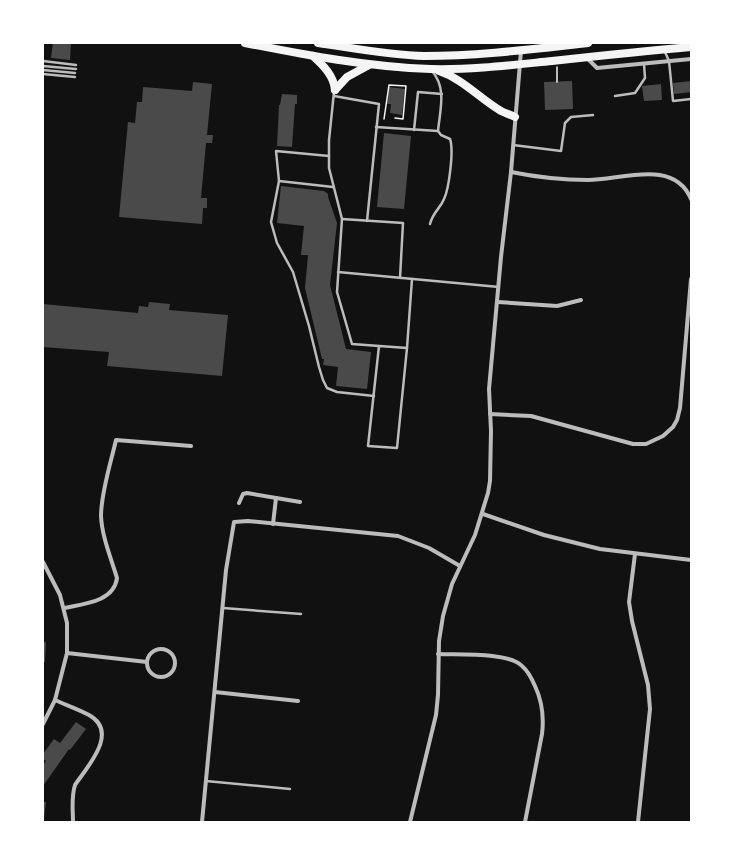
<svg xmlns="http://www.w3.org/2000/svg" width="734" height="865" font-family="'Sofia Sans Condensed',sans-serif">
<rect width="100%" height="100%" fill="#111"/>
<g fill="#4a4a4a">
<polygon points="53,43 71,43 70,60 51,58"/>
<polygon points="572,81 573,109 545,110 544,82"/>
<polygon points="691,81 691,92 674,94 673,83"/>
<polygon points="193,82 212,84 207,135 213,135 212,143 206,143 201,198 207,198 207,208 203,208 202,224 119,217 128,122 135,123 137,102 142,102 143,87 192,91"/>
<polygon points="661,84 662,100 644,101 642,86"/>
<polygon points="389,87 405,89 402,115 390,113 391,104 387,104"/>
<polygon points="282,94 297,95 297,104 295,104 292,147 277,146 279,105 280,105"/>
<polygon points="384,133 411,136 404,209 377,207"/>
<polygon points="281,186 324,191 328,194 328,197 337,223 330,285 346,349 371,352 367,389 336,386 338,367 323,365 324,359 322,359 305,288 308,255 301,255 304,226 277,223"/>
<polygon points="149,302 170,304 169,310 228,315 222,376 107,366 109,352 43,347 43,304 138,313 139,306 148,307"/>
<polygon points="43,642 46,642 45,662 43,662"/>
<polygon points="76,722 86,729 70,750 69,749 43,786 43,765 46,761 43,759 43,754 54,739 60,743"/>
<polygon points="43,802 46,802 44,819 43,818"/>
</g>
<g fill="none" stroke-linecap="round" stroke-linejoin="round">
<g stroke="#f5f5f5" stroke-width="1.5">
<polyline points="557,67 557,82"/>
<polyline points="384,119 389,85 406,86 403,119 395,118"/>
</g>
<g stroke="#bcbcbc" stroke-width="2.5">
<polyline points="665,52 669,61 673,101 691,99"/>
<polyline points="43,61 76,65"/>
<polyline points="43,66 76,69"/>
<polyline points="43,70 75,73"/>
<path d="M432,71c15,17 8,39 6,60"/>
<polyline points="43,74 75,77"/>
<polyline points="334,92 329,140 329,168 342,219 337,292 352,344 407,348 397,448 368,446 379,346"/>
<polyline points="334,96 379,104 367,221"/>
<polyline points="615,96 635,93 645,78 644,64"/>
<path d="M376,127l62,4 3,4 9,4c4,11 -1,50 -6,60 -4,10 -11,13 -14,25"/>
<polyline points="414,130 418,92 442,94"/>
<polyline points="513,145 561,151 565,123 571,117 593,115"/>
<polyline points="329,156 276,151 279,181 271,222 277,243 293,272 309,326 319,367 323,380 327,388 337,392 374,396"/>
<polyline points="279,181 333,187"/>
<polyline points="342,219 403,223 400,278"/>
<polyline points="338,272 499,287"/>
<polyline points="407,348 412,279"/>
<polyline points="223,608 301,614"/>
<polyline points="206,781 290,789"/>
</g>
<g stroke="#bcbcbc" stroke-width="4">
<polyline points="587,58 597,68 691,59"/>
<path d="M511,172c25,5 51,8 77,8 33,0 86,-22 103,19"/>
<polyline points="498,302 557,306 581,300"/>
<polyline points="490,414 531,416 633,444 646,444 663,436 673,427 677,420 680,408 691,279"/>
<polyline points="239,503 243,494 247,493 300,502"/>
<polyline points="483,514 544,535 600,549 691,560"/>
<polyline points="273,524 276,498"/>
<polyline points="635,554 629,602 632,621 648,685 650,709 638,822"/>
<polyline points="43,562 60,595 67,623 67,653 55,700 43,724"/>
<path d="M64,608c19,-4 50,-6 53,-30 -6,-20 -15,-41 -16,-62 0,-23 10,-54 15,-76l75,6"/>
<circle cx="161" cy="663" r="14"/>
<polyline points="67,653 147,662"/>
<path d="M438,654c20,1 71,-2 84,12 6,5 10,13 13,20 7,15 9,32 7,48l-17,88"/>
<polyline points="215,692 298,701"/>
<path d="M55,700c11,5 23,9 34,15 31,17 -2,52 -14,70 -4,13 -2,24 -2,37"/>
<polyline points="202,822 226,570 234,522 248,521 398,536 429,548 460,566"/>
<polyline points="410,822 436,715 438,695 439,641 443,616 452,584 475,535 488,493 490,481 491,431 489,389 501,257 511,172 521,51"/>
</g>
<g stroke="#f5f5f5" stroke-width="8">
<path d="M245,43c61,12 123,24 186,26 40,1 81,-4 121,-8 46,-5 93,-10 139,-14"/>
<path d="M318,43c35,5 71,12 106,13 55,0 109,-7 164,-13"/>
<path d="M313,56c10,9 21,20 22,34"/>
<path d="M439,71c24,8 40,27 62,40 4,2 10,4 14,6"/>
<polyline points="335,90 347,77 369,65"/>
</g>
</g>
<rect width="734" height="865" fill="none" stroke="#ffffff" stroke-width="88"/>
</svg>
